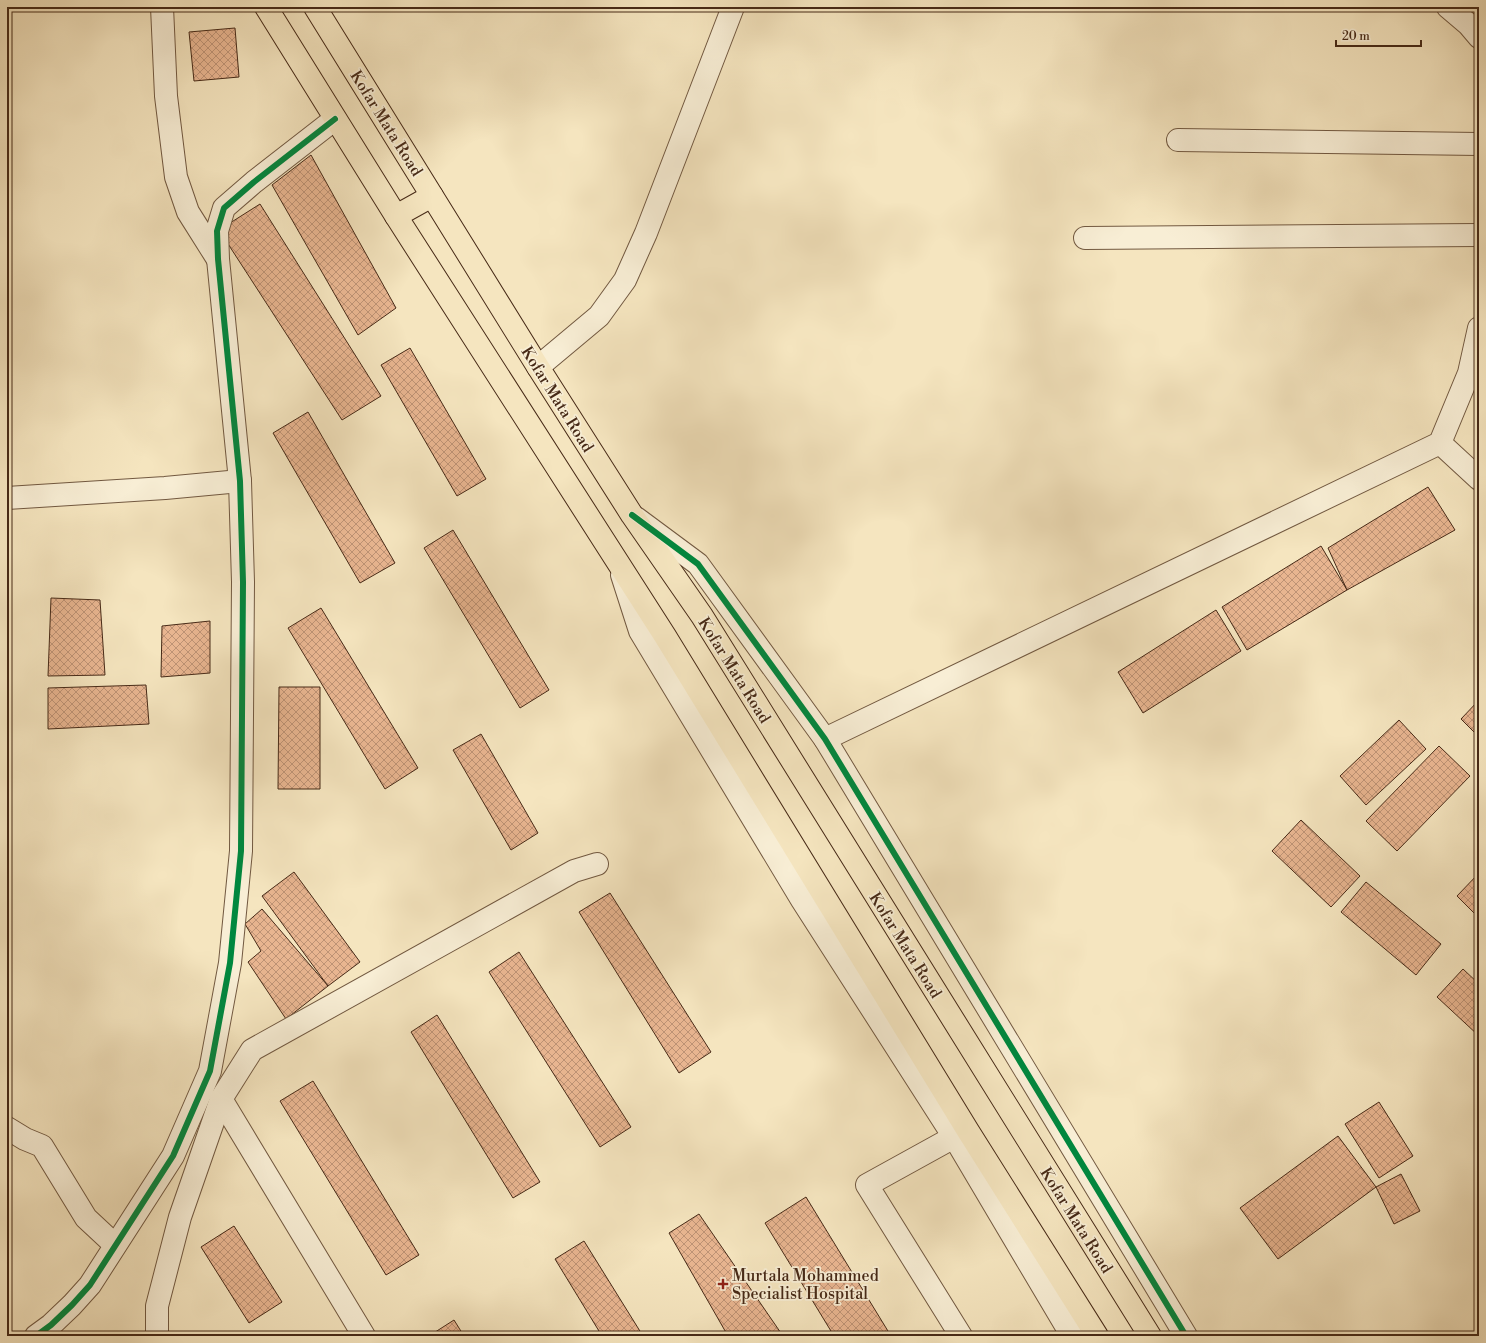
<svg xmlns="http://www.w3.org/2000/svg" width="1486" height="1343" font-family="'Libre Bodoni',serif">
<defs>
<pattern id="building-cross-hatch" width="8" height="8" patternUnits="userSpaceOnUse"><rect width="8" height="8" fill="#e8b590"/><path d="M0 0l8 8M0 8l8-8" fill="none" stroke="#be9375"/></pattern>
</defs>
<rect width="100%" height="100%" fill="#f5e5bf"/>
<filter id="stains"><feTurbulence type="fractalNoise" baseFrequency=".005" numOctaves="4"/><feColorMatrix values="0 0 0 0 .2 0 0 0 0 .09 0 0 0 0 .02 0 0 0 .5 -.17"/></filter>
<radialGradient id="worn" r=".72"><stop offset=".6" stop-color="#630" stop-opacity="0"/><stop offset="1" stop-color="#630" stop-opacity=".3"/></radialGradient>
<g fill="url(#building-cross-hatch)" stroke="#472a17">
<polygon points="235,28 239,77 194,81 189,32"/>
<polygon points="311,155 396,308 358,335 272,185"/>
<polygon points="260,204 381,396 342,420 219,230"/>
<polygon points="410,348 486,479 457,496 381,365"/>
<polygon points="308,412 395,563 360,583 273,433"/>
<polygon points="1428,487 1455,530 1347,590 1328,548"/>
<polygon points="453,530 549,690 520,708 424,548"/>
<polygon points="1321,546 1347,590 1247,650 1222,607"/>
<polygon points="51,598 100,600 105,675 48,676"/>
<polygon points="321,608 418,768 385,789 288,628"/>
<polygon points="1216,610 1241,651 1143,713 1118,672"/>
<polygon points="210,621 210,673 161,677 162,626"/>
<polygon points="146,685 149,724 48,729 48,688"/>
<polygon points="279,687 320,687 320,789 278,789"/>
<polygon points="1479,700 1479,737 1461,719"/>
<polygon points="1399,720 1426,749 1366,805 1340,776"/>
<polygon points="481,734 538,833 511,850 453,750"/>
<polygon points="1439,746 1470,776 1397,851 1366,821"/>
<polygon points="1301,820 1360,876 1331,907 1272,851"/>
<polygon points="294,872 360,962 328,986 262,896"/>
<polygon points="1479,873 1479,918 1457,896"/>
<polygon points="1366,882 1441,944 1416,975 1341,912"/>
<polygon points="610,893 711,1052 679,1073 579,912"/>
<polygon points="262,909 328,986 286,1019 248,962 261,951 245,924"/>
<polygon points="519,952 631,1127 600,1147 489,972"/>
<polygon points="1463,969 1479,984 1479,1036 1437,997"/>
<polygon points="437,1015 540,1182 513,1198 411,1032"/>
<polygon points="313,1081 419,1255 386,1275 280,1101"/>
<polygon points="1379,1102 1413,1156 1379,1178 1345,1124"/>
<polygon points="1338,1136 1376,1187 1278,1259 1240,1208"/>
<polygon points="1401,1174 1420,1211 1394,1224 1376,1187"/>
<polygon points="806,1197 891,1336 834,1336 765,1223"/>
<polygon points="699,1214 783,1336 728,1336 669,1233"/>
<polygon points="234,1226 282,1302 249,1323 201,1247"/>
<polygon points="584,1241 643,1336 602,1336 555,1259"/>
<polygon points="454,1320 464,1336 429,1336"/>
</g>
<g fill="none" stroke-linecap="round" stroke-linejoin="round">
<g stroke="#725941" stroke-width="24">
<g id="minor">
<polyline points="162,7 166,96 176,177 188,212 217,258"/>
<polyline points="1448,7 1468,24 1479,37"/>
<polyline points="1178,140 1479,144"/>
<polyline points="1085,238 1479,235"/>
<polyline points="538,367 599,316 625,280 646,233 733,7"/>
<polyline points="1440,443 1479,479"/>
<polyline points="7,498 165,488 240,481"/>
<polyline points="636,518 698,564 825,739 1186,1336"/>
<polyline points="622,575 640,631 802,900 954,1137 1072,1336"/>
<polyline points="825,739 1440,443 1469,373 1479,328"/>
<polyline points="221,1099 364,1336"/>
<polyline points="7,1128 25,1139 42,1146 86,1218 115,1245"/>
<polyline points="954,1137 867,1185 961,1336"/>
<polyline points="36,1336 51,1325 72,1305 90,1285 173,1156 210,1071 230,963 241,851 243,582 240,481 218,259 217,231 224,208 254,182 335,119"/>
<polyline points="157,1336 157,1306 180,1217 221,1099 252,1050 574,871 597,864"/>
</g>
</g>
<g stroke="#472a17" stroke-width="24">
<g id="major">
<polyline points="266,7 396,216 665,636 968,1131 1097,1336"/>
<polyline points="315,7 538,367 632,515 702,616 1150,1336"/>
<polyline points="396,216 432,196"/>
</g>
</g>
<use href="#minor" stroke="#f8eed5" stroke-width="22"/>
<use href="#major" stroke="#f5e5bf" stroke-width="22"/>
<g stroke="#f8eed5" stroke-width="8">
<g id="cycleway">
<polyline points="632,515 698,564 825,739 1186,1336"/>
<polyline points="36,1336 51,1325 72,1305 90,1285 173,1156 210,1071 230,963 241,851 243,582 240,481 218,259 217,231 224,208 254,182 335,119"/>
</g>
</g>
<use href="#cycleway" stroke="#00873e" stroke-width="6"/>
</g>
<path fill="#8f2418" stroke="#f8eed5" stroke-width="1.5" d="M721 1278h4v4h4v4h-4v4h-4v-4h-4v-4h4z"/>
<g text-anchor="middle" stroke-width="3.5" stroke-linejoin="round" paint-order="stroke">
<g font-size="16" fill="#472a17" stroke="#f8eed5">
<text transform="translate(387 123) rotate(58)" y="6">Kofar Mata Road</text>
<text transform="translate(558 399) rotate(58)" y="6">Kofar Mata Road</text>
<text transform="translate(735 670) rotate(58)" y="6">Kofar Mata Road</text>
<text transform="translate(906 945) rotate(58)" y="6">Kofar Mata Road</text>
<text transform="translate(1077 1220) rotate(58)" y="6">Kofar Mata Road</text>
</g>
<g font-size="16" fill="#472a17" stroke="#f8eed5" text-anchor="start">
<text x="732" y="1281">Murtala Mohammed<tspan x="732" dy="18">Specialist Hospital</tspan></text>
</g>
</g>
<rect width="1486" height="1343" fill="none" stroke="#f5e5bf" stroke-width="24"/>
<rect x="8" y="8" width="1470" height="1327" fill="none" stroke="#472a17" stroke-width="2"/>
<rect x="12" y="12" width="1462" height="1319" fill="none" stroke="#472a17"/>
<path d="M1336 40v6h85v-6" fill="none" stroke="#472a17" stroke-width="2"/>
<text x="1342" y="40" font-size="12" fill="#472a17" stroke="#f8eed5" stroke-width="3" paint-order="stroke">20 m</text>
<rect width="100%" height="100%" filter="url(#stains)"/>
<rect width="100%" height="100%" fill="url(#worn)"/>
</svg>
